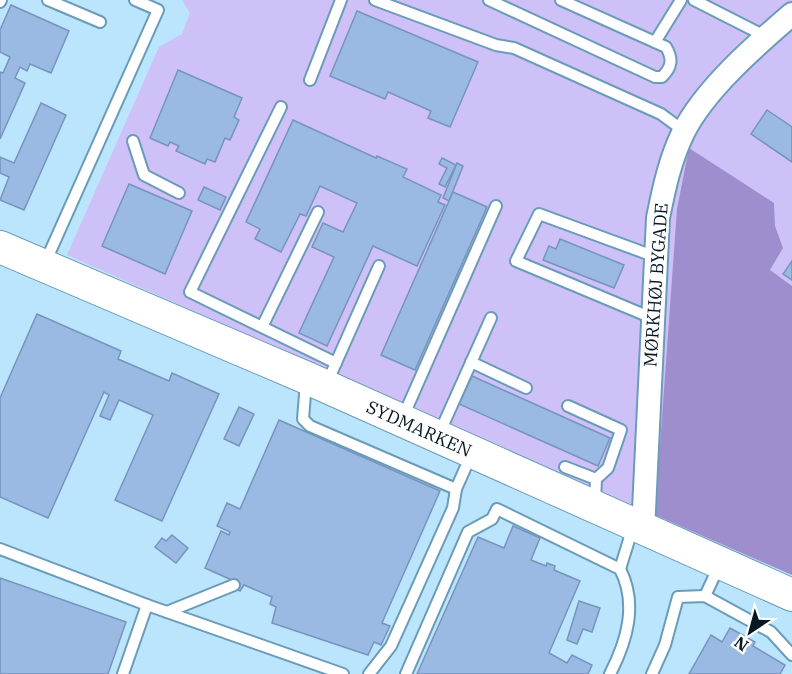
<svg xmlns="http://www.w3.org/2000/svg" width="792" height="674" font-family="'IBM Plex Serif',serif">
<rect width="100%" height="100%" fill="#bbe4fd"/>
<polygon fill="#cec1f7" points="182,0 792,0 792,575 67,255 159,47 182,34 190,13"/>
<polygon fill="#9e8ece" points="689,148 774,203 775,226 783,248 770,270 792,286 792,575 655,515 677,209"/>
<g fill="#9abae4" stroke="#7694bc" stroke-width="1.5">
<polygon points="11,5 69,31 51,73 30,64 27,71 20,67 15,78 25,83 0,139 0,72 3,73 10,57 0,52 0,30"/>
<polygon points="357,11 478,62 450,127 428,118 431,111 388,92 385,99 330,76"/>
<polygon points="178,70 242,98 234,117 239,120 230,140 225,138 215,162 207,159 205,164 176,151 179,146 170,142 168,146 150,138"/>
<polygon points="41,103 66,115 24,210 0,200 9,177 0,173 0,157 14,163"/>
<polygon points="767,110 792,127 792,162 751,134"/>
<polygon points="293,120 376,158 377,156 407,169 403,177 441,195 438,202 445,205 417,266 373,246 327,346 299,333 334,257 312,247 323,223 343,232 357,203 320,186 306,216 300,214 281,252 255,239 260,229 246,222"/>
<polygon points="442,158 456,165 445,187 439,184 447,168 439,164"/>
<polygon points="457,163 463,166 449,201 443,198"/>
<polygon points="129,184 192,211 165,274 102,246"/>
<polygon points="204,187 226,197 220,210 198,200"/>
<polygon points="453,192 487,207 415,370 381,355"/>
<polygon points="560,239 624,265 614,288 543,260 549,246 556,249"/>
<polygon points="792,261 792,280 783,274"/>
<polygon points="37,314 121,351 118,359 169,381 172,373 219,394 162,521 115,500 153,415 119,400 110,420 100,416 109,395 104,392 48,518 0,497 0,398"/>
<polygon points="472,376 610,438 598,466 459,404"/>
<polygon points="239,407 254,414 239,446 224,439"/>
<polygon points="279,420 440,491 382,623 390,626 381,645 374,642 368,655 272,623 276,607 270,604 272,597 244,585 240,591 234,588 236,582 205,568 221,531 229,535 230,532 217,526 227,503 240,509"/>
<polygon points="513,526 540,538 531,560 546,566 547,563 555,566 554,570 580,581 549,653 567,663 572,655 592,665 588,674 417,674 478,537 504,548"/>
<polygon points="172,535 188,548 176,563 155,547 162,538 166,541"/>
<polygon points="0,578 126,622 108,674 0,674"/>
<polygon points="579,601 600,608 592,632 583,629 577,644 567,640"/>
<polygon points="730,628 755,642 753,646 785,665 780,674 689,674 711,635 722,642"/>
</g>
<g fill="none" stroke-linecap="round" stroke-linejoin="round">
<g stroke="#6a9cba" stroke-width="14">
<g id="lane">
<polyline points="48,0 100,22"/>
<polyline points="375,0 496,45 514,48 661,114 684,131"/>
<path d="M489,0l166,77h7c10,-10 11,-18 4,-30l-105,-47"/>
<polyline points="694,0 765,36"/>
<polyline points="0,2 1,0"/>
<polyline points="655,42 681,0"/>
<polyline points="310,80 341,0"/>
<polyline points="281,107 190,292 336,363"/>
<polyline points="133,141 144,175 179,193"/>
<polyline points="45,263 158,10 135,0"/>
<polyline points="652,318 516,261 539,214 656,257"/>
<polyline points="262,327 318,212"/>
<polyline points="471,362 526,388"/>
<polyline points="306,382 303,419 310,426 456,489"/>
<polyline points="327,383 379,266"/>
<polyline points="568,406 621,430 608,468 596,479"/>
<polyline points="403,417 496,206"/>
<polyline points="439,434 491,318"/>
<polyline points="565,467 596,479 595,502"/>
<polyline points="0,549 147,605 343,674"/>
<polyline points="620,569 633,527"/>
<polyline points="705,596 719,566"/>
<polyline points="167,612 234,585"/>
<polyline points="123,674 147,605"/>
<polyline points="369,674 391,646 453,508 456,489 472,453"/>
<path d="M406,674l62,-142 24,-13 5,-10 123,60c18,35 7,72 -10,105"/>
<polyline points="652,674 665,645 678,597 705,596 771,632 792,655"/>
</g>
</g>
<g stroke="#6a9cba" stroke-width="26">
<path id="street" d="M643,531l15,-313c6,-30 12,-58 25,-85 21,-43 73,-88 109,-119"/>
</g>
<g stroke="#6a9cba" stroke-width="34">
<polyline id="secondary" points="0,247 307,378 792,595"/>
</g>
<use href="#lane" stroke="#fff" stroke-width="10"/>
<use href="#street" stroke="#fff" stroke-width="22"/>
<use href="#secondary" stroke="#fff" stroke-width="32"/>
</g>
<g text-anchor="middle" stroke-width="5" stroke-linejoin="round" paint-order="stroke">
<g font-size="18" fill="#041823" stroke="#fefefe">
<text transform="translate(656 285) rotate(-86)" y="6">MØRKHØJ BYGADE</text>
<text transform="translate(419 429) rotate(24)" y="6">SYDMARKEN</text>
</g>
</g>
<g transform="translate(750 632) rotate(216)" stroke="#fefefe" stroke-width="4.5" paint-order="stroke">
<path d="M0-4.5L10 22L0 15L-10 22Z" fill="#041823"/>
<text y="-9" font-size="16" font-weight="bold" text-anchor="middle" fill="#041823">N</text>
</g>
</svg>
